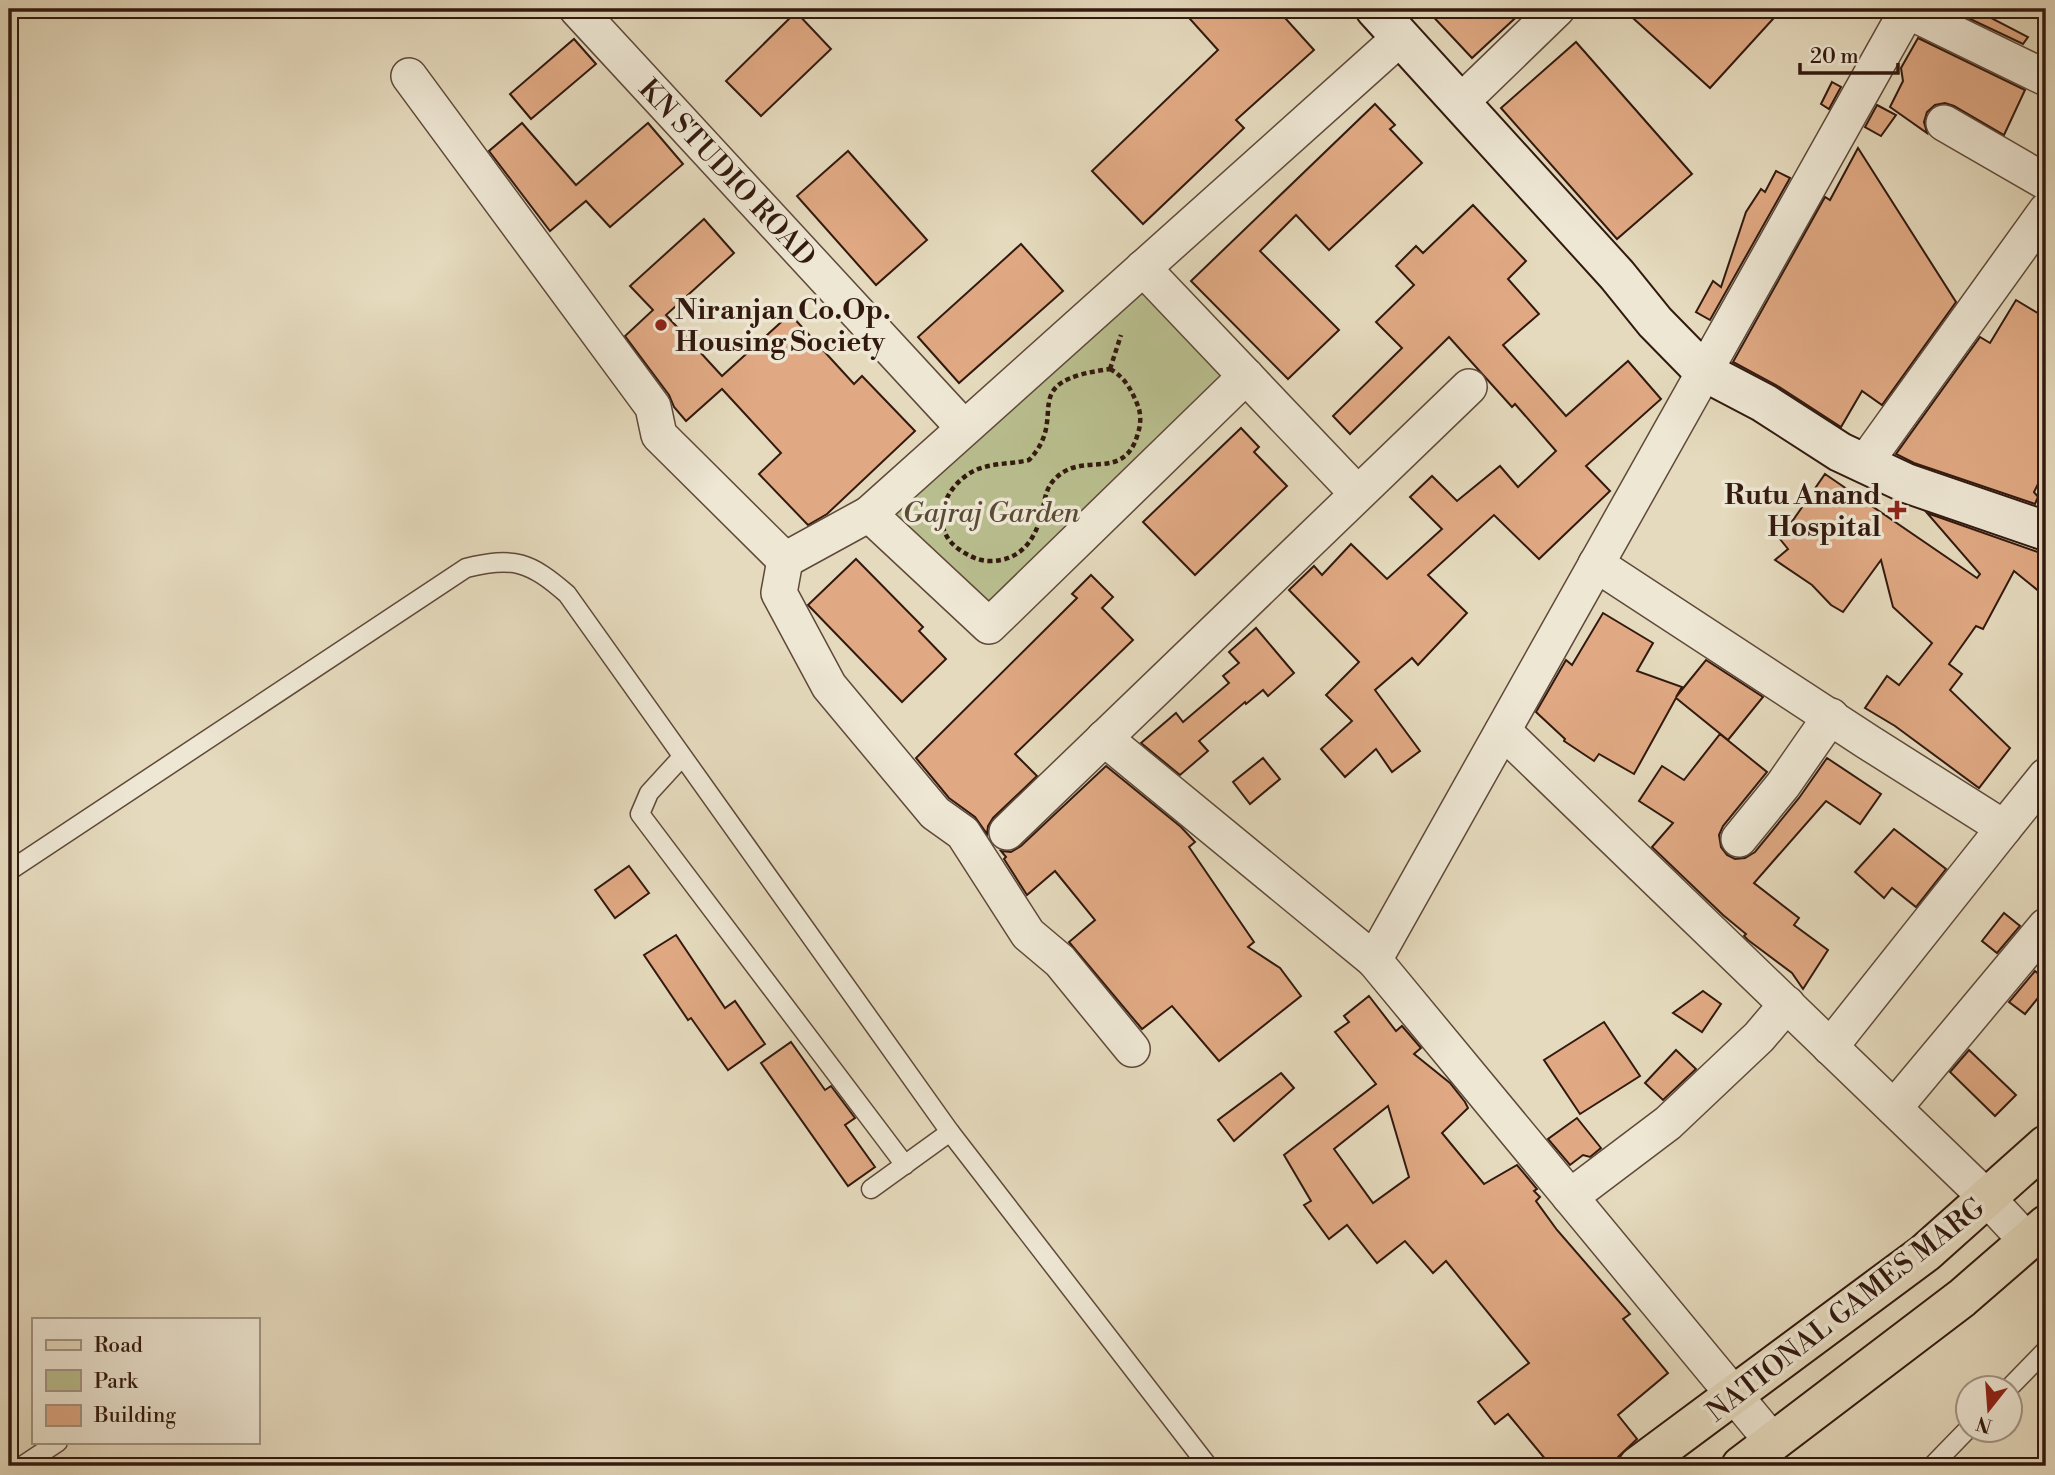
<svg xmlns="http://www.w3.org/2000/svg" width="2055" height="1475" font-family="'Libre Bodoni',serif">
<rect width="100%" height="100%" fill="#e5dabd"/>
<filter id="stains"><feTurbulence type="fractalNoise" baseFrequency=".00286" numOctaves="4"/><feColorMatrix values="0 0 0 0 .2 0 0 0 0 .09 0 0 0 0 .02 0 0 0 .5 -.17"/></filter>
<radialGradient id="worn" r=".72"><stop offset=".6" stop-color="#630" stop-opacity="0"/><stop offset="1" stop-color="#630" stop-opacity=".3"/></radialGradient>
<polygon fill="#b9be8e" stroke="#766c4e" stroke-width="2" points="1143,268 1246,376 989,626 869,514"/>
<g fill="#e0a983" stroke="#32190f" stroke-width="2" fill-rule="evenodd">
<polygon points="1181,9 1277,9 1314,50 1236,120 1244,128 1143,224 1092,171 1218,50"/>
<polygon points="1426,9 1525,9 1472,58"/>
<polygon points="1623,9 1782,9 1710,88"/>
<polygon points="1949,9 1974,9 2028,37 2023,44"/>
<polygon points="796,12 831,49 761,116 726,81"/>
<polygon points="1918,38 2025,90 2004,135 1954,106 1945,103 1935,105 1927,112 1924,122 1927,133 1890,107 1903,81 1901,68"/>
<polygon points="574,39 596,64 531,119 510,94"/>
<polygon points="1576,42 1692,174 1617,239 1501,108"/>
<polygon points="1832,82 1841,87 1829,109 1821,104"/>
<polygon points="1375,104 1395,125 1390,129 1422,163 1329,250 1296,215 1260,251 1339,330 1288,379 1191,281"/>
<polygon points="1877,105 1896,115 1881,136 1865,127"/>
<polygon points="522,123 576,185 648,123 683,164 610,227 586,201 550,231 489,151"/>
<polygon points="1858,148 1956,302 1882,405 1862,391 1841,427 1776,385 1733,362 1825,197 1830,200"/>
<polygon points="848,151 927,240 876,285 797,196"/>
<polygon points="1776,171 1790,178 1710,320 1696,312 1713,281 1721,287 1746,212 1761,189 1765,192"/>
<polygon points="1473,205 1526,261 1508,279 1539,314 1503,345 1566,416 1628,361 1661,399 1586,466 1610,491 1539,559 1494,515 1428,575 1467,613 1418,665 1412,658 1375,690 1420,751 1392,772 1376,749 1345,777 1321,749 1352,721 1326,695 1359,662 1289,590 1314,566 1322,575 1351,544 1387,579 1442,529 1410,497 1432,476 1457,501 1500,466 1518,487 1556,451 1515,404 1512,407 1449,337 1350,434 1333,416 1402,348 1376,322 1414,285 1396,266 1416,246 1423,253"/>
<polygon points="704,219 734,253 666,315 722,376 790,314 854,384 862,376 915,431 827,514 808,525 759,474 781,453 722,389 686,421 674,407 669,395 625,336 653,310 630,286"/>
<polygon points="1021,244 1063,291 959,383 918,337"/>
<polygon points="2016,300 2046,318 2046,468 2034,492 2038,497 2035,504 1914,463 1896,454 1980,337 1990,343"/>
<polygon points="1241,428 1259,447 1254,452 1287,486 1195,575 1143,522"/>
<polygon points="1825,474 1977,578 1980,574 1927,513 2046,555 2046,597 2014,571 1983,629 1976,626 1949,664 1962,674 1950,690 2010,748 1979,788 1895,726 1865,708 1887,676 1899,685 1932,643 1893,607 1881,560 1843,612 1831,605 1812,585 1775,560 1788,549 1780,539"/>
<polygon points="856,559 923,627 919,631 946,659 902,702 808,605"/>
<polygon points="1091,575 1113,597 1102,608 1133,640 1015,754 1037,776 993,818 988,826 987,834 975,817 949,798 916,758 1077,598 1072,594"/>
<polygon points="1603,613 1653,643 1637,671 1682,687 1676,697 1706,660 1763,697 1728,740 1676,698 1634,774 1599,754 1594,761 1564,741 1565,739 1536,712 1566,660 1572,665"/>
<polygon points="1256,628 1294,673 1268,696 1263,690 1246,704 1245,702 1199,741 1208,751 1180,775 1141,743 1176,713 1183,722 1229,683 1223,676 1239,663 1229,652"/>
<polygon points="1720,734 1767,772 1723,826 1719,835 1721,847 1727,855 1735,859 1745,858 1755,852 1799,798 1827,758 1881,794 1860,824 1826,801 1754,883 1799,918 1794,925 1828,950 1803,989 1792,973 1748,940 1744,936 1746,934 1723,915 1652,847 1673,823 1639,801 1662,766 1684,780"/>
<polygon points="1263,758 1280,779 1250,804 1233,782"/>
<polygon points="1106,766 1181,827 1195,842 1189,847 1254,942 1248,947 1280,968 1301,996 1219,1061 1172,1006 1142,1029 1069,942 1095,920 1055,871 1027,895 1004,859 1006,857 1001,851 1011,852 1021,846"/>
<polygon points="1894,829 1946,869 1916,907 1892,888 1884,898 1855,872"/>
<polygon points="629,866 649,893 615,918 595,890"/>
<polygon points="2004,913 2020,926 1997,953 1982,941"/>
<polygon points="676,935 725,1008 735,1001 765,1044 728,1070 691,1018 688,1020 644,955"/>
<polygon points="2035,971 2046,980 2046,988 2025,1014 2009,1002"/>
<polygon points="1703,991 1721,1004 1702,1032 1673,1013"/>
<path d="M1369,996l27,35 6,-5 19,22 -7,6 36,29 15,19 3,6 -26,25 42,51 33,-19 20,24 -3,2 6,6 -4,4 21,29 73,84 -7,5 45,54 -50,42 19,24 -19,18 -1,9h-66l-43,-52 -13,10 -17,-22 51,-39 -83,-102 -13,12 -28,-32 -28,22 -30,-38 -18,14 -25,-34 7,-4 -27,-46 92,-71 -41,-52 14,-10 -5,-6zM1388,1106l21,71 -36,26 -39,-54z"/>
<polygon points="1604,1022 1640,1076 1580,1114 1544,1060"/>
<polygon points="791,1042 825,1090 831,1086 855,1118 845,1125 875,1167 848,1186 761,1063"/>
<polygon points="1676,1050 1696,1069 1663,1100 1645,1083"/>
<polygon points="1969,1050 2016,1095 1995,1116 1950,1072"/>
<polygon points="1281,1073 1294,1088 1234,1141 1218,1120"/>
<polygon points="1577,1118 1601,1148 1590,1157 1583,1155 1570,1165 1548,1139"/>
</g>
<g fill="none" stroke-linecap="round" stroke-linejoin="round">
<g stroke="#5f493a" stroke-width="21">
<g id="lane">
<polyline points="682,757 649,793 640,814 905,1165"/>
<path d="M9,871l457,-303c48,-12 64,-6 101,26l383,538 258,334"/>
<polyline points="871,1189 950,1132"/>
<polyline points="2009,1388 2046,1350"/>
<polyline points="22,1466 58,1442"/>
<polyline points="1932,1466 1968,1429"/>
</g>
</g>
<g stroke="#5f493a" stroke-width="38">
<g id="street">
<polyline points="577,9 964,428"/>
<polyline points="1906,10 2046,78"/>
<polyline points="409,76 653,407 659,435 785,560"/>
<polyline points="1461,102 1557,9"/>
<polyline points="1944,123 2046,182"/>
<polyline points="1143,268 1357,493"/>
<polyline points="1864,464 2046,211"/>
<polyline points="869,514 989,626 1246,376"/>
<polyline points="785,560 869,514 1401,37"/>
<polyline points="785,560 779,593 829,686 935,813 963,833 1028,934 1060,961 1132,1049"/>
<polyline points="1596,564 1868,742 2004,828 1830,1047"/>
<polyline points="1503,731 1988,1199 2028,1242"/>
<polyline points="1104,738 1374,960"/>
<polyline points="2004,828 2046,776"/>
<polyline points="1007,832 1469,387"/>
<polyline points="1739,839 1783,785 1831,716"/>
<polyline points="1894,1108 2046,926"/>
<polyline points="1570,1197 1668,1123 1759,1037 1787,1004"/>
<polyline points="1773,1442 1374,960 1908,9"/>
</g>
</g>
<g stroke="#32190f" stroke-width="42">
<polyline id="secondary" points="1375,9 1617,275 1655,322 1703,371 1764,403 1840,452 1906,483 2046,531"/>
</g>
<g stroke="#32190f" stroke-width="42">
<g id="primary">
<polyline points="1638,1466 1925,1253 2046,1145"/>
<polyline points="1741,1466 1962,1298 2046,1225"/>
</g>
</g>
<g stroke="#32190f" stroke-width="4.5" stroke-dasharray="5 3.5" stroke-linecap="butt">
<path d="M1110,369c15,8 22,22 28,37 3,8 3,18 0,27 -14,52 -57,15 -85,48 -9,11 -8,22 -12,35 -7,26 -22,45 -51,45 -11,0 -21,-5 -30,-11 -30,-20 -19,-57 7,-75 18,-13 41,-10 62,-15 43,-45 -17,-78 81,-91z"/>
<polyline points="1110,369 1121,335"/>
</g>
<use href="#lane" stroke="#eee7d4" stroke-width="18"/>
<use href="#street" stroke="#eee7d4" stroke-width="35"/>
<use href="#secondary" stroke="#eee7d4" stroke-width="38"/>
<use href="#primary" stroke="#e5dabd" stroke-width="38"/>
</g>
<g fill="#8f2418" stroke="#eee7d4" stroke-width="2.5">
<circle cx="661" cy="325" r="7"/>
<path d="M1893.5 499.5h7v7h7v7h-7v7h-7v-7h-7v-7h7z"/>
</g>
<g text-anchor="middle" stroke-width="7" stroke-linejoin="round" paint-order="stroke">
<g font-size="28" fill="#32190f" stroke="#eee7d4">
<text transform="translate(728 172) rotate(47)" y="10">KN STUDIO ROAD</text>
<text transform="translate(1845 1309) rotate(-38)" y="10">NATIONAL GAMES MARG</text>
</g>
<g font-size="28" font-weight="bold" fill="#32190f" stroke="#eee7d4" text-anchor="start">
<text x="675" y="319">Niranjan Co.Op.<tspan x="675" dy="32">Housing Society</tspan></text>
<text x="1881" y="504" text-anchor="end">Rutu Anand<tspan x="1881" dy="32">Hospital</tspan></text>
</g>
<g font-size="28" font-style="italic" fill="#5a4b35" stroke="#eee7d4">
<text x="991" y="522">Gajraj Garden</text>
</g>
</g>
<rect width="2055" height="1475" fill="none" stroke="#e5dabd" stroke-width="35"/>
<rect x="10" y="10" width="2034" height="1454" fill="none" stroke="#32190f" stroke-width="3.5"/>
<rect x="18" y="18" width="2020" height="1440" fill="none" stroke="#32190f" stroke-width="2"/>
<rect x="32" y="1318" width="228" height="126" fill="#eee7d4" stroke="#a39585" stroke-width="2"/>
<rect x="46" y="1340" width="35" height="10" fill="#e5dabd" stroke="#a39585" stroke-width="2"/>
<text x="94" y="1352" font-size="21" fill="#32190f">Road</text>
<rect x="46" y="1370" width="35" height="21" fill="#b9be8e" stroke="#a39585" stroke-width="2"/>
<text x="94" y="1388" font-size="21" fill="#32190f">Park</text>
<rect x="46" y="1405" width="35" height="21" fill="#e0a983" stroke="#a39585" stroke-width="2"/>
<text x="94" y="1422" font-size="21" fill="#32190f">Building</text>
<g transform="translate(1989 1409) rotate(197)"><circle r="33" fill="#eee7d4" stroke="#a39585" stroke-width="2"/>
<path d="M0-5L12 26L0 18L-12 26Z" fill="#8f2418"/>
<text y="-10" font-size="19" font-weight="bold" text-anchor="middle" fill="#32190f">N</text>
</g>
<path d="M1800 63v10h98v-10" fill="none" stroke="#32190f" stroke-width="3.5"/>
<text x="1810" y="63" font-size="21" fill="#32190f" stroke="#eee7d4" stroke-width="5" paint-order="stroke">20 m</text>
<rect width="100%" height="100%" filter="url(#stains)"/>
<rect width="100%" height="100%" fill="url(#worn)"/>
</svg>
